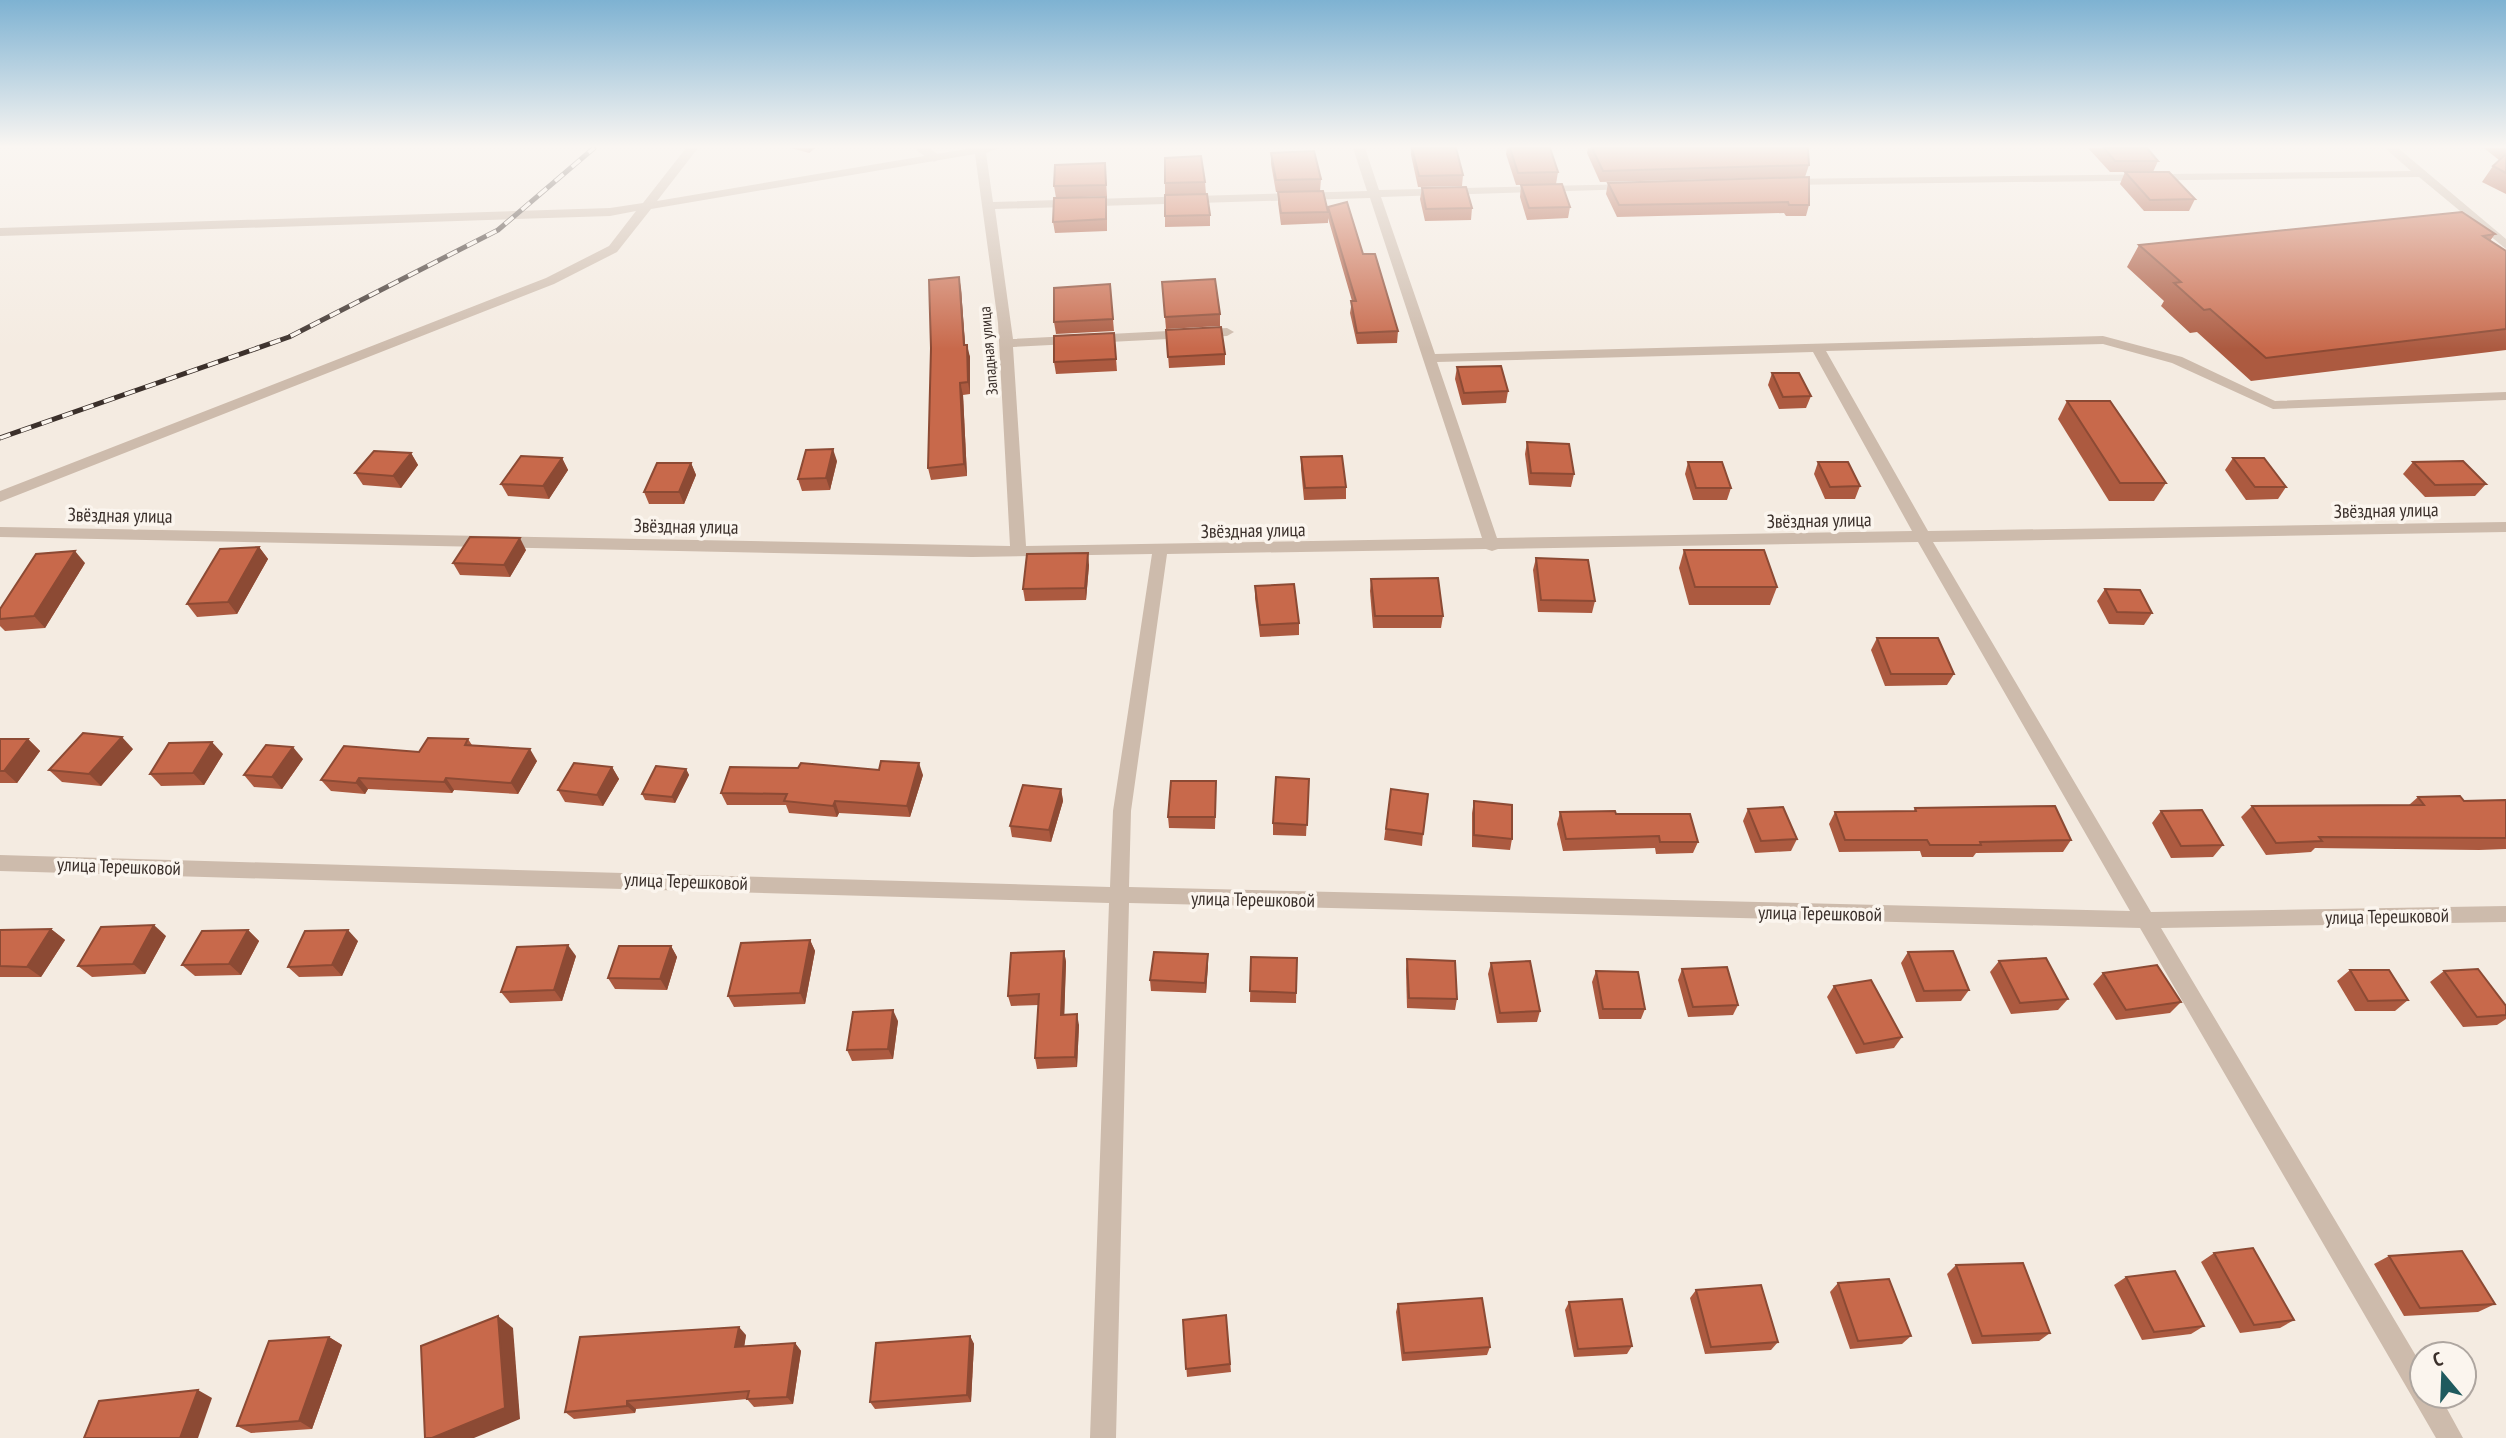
<svg xmlns="http://www.w3.org/2000/svg" width="2506" height="1438" font-family="'PT Sans Narrow',sans-serif">
<rect width="100%" height="100%" fill="#f4ebe1"/>
<g fill="none" stroke-linecap="round" stroke-linejoin="round">
<polyline stroke="#cdbbac" stroke-width="9" points="921,148 934,157"/>
<g fill="#cdbbac" fill-rule="evenodd">
<path d="M686,148h12l-41,53 315,-53h27l-13,5 7,49 374,-11 -14,-43h12l14,42 256,-6v4l-4,1 -250,8 54,157 668,-18 79,21 93,44 231,-9v8l-233,9 -101,-46 -69,-19 -277,7 102,180 578,-9v10l-573,10 218,370 355,-6v16l-345,6 261,438v30h18l23,42h-27l-296,-510 -1011,-25 -13,535h-26l19,-535 -1109,-32v-16l1110,32 3,-76 39,-257 -180,3 -972,-20v-10l1010,19 -12,-223 -23,-169 -324,55 -34,43 -63,32 -554,218v-11l546,-213 63,-32 27,-35 -26,5 -610,20v-8l610,-20 33,-5zM1370,198l112,340 -456,8 -13,-199 214,-11 7,-4 -7,-4 -214,11 -18,-130zM1813,352l99,179 -415,7 -60,-176zM1918,542l212,369 -1001,-24 2,-76 36,-257 319,-5 6,2 6,-2z"/>
<polygon points="2385,148 2398,148 2506,239 2506,249 2419,177 1785,185 1779,182 1785,179 2411,171"/>
</g>
<g stroke="#3b302b" stroke-width="5">
<polyline id="rail" points="0,438 289,337 498,230 594,148"/>
</g>
<use href="#rail" stroke="#fbf5ee" stroke-width="3.5" stroke-dasharray="11" stroke-linecap="butt"/>
</g>
<g fill="#ac5a40">
<polygon points="791,148 815,148 809,153"/>
<polygon points="1411,148 1456,148 1463,175 1462,186 1418,187 1411,155"/>
<polygon points="1507,148 1550,148 1558,172 1556,184 1516,185 1506,154"/>
<polygon points="1588,148 1808,148 1809,165 1805,177 1600,182 1587,153"/>
<polygon points="2088,148 2147,148 2158,161 2153,172 2110,172"/>
<polygon points="2484,148 2506,148 2506,194 2482,182 2493,166 2499,160"/>
<polygon points="1271,153 1321,179 1320,191 1276,192 1271,164"/>
<polygon points="1105,163 1107,196 1056,198 1054,186"/>
<polygon points="2125,172 2195,199 2189,211 2144,211 2120,184"/>
<polygon points="1809,177 1809,205 1806,216 1786,216 1784,213 1617,217 1606,194 1608,183"/>
<polygon points="1205,182 1206,194 1165,195 1165,183"/>
<polygon points="1521,185 1570,207 1568,218 1527,220 1520,197"/>
<polygon points="1422,188 1472,208 1471,220 1425,221 1420,199"/>
<polygon points="1278,192 1328,211 1328,207 1363,254 1398,331 1397,343 1357,344 1350,313 1352,301 1328,218 1328,223 1281,225 1278,203"/>
<polygon points="1107,208 1107,231 1055,233 1053,222"/>
<polygon points="1210,215 1210,226 1165,227 1165,216"/>
<polygon points="2495,234 2490,241 2506,251 2506,350 2251,381 2197,332 2190,333 2161,306 2164,301 2127,267 2139,245"/>
<polygon points="1162,282 1220,314 1220,326 1166,329"/>
<polygon points="1110,284 1114,331 1056,334 1054,322"/>
<polygon points="961,288 965,345 970,357 970,394 963,395 967,476 931,480 928,468"/>
<polygon points="1166,330 1225,354 1225,365 1169,368"/>
<polygon points="1114,333 1117,371 1056,374 1054,362"/>
<polygon points="1457,367 1508,391 1506,403 1462,405 1455,379"/>
<polygon points="1772,373 1811,396 1806,408 1779,409 1768,385"/>
<polygon points="2067,401 2166,483 2154,501 2109,501 2058,419"/>
<polygon points="1527,442 1574,474 1571,487 1529,485 1525,454"/>
<polygon points="411,453 418,465 401,488 363,485 355,473"/>
<polygon points="1301,457 1346,487 1346,499 1304,500 1301,469"/>
<polygon points="562,458 568,470 549,499 508,496 501,484"/>
<polygon points="2233,458 2286,487 2278,499 2246,500 2225,470"/>
<polygon points="837,461 830,490 802,491 798,479"/>
<polygon points="1688,462 1731,488 1727,500 1693,500 1685,474"/>
<polygon points="1818,462 1860,486 1855,499 1825,499 1814,474"/>
<polygon points="2413,462 2486,484 2475,496 2425,497 2403,474"/>
<polygon points="691,463 696,475 684,504 649,504 644,492"/>
<polygon points="259,547 268,559 237,614 197,617 187,604"/>
<polygon points="526,550 510,577 460,575 453,563"/>
<polygon points="1684,550 1777,587 1770,605 1689,605 1679,568"/>
<polygon points="1536,558 1595,601 1592,613 1538,612 1533,570"/>
<polygon points="85,563 45,628 5,631 0,626 0,609"/>
<polygon points="1089,565 1086,600 1025,601 1023,589"/>
<polygon points="1371,579 1443,616 1441,628 1373,628 1370,591"/>
<polygon points="1255,586 1299,623 1299,635 1260,637 1255,598"/>
<polygon points="2105,589 2152,613 2144,625 2109,624 2097,601"/>
<polygon points="1877,638 1954,674 1947,685 1885,686 1871,650"/>
<polygon points="0,739 28,739 40,751 17,783 0,783"/>
<polygon points="468,739 472,745 537,761 518,794 454,790 452,793 368,789 365,794 331,791 321,780"/>
<polygon points="133,749 101,786 62,782 49,770"/>
<polygon points="223,754 204,785 161,786 150,774"/>
<polygon points="303,759 282,789 254,787 244,775"/>
<polygon points="612,767 619,779 603,806 565,802 558,790"/>
<polygon points="686,769 689,775 675,803 645,800 642,794"/>
<polygon points="923,775 910,817 839,813 837,817 789,813 786,805 727,805 721,793"/>
<polygon points="1309,779 1306,836 1273,835 1273,823"/>
<polygon points="1061,789 1063,801 1051,842 1012,837 1010,826"/>
<polygon points="1391,789 1423,834 1422,846 1384,840"/>
<polygon points="1216,793 1215,829 1169,828 1168,817"/>
<polygon points="2418,797 2464,801 2506,800 2506,849 2479,850 2315,848 2311,852 2266,855 2241,817 2252,806 2409,805"/>
<polygon points="1474,801 1512,839 1510,850 1472,847 1472,813"/>
<polygon points="1915,808 2071,840 2063,852 1976,853 1973,857 1922,857 1920,851 1839,852 1829,824 1835,812 1914,811"/>
<polygon points="1748,809 1797,839 1791,851 1755,853 1743,821"/>
<polygon points="2161,811 2223,845 2213,857 2171,858 2152,823"/>
<polygon points="1560,812 1698,842 1693,853 1656,854 1655,848 1563,851 1557,824"/>
<polygon points="51,929 65,940 41,977 0,977 0,930"/>
<polygon points="248,930 259,941 241,975 195,976 182,965"/>
<polygon points="166,936 145,974 92,977 78,966"/>
<polygon points="810,940 815,951 805,1004 734,1007 728,996"/>
<polygon points="358,941 342,976 299,977 288,967"/>
<polygon points="671,946 677,957 667,990 615,989 608,978"/>
<polygon points="1064,951 1066,962 1064,1014 1079,1025 1077,1067 1037,1069 1035,1058 1039,1005 1011,1006 1008,996"/>
<polygon points="1908,952 1969,990 1961,1001 1916,1002 1901,963"/>
<polygon points="576,956 562,1001 510,1003 501,992"/>
<polygon points="1251,957 1297,958 1296,1003 1250,1002"/>
<polygon points="1407,959 1457,999 1455,1010 1407,1008 1406,970"/>
<polygon points="1999,961 2068,999 2058,1010 2011,1014 1990,972"/>
<polygon points="1491,963 1540,1011 1537,1022 1497,1023 1488,974"/>
<polygon points="1208,965 1206,993 1151,991 1150,980"/>
<polygon points="1682,969 1738,1005 1733,1015 1688,1017 1678,980"/>
<polygon points="2350,970 2408,1000 2395,1011 2355,1011 2337,981"/>
<polygon points="1596,971 1645,1009 1641,1019 1599,1019 1592,982"/>
<polygon points="2444,971 2506,1006 2506,1019 2497,1025 2463,1027 2430,982"/>
<polygon points="2103,973 2181,1002 2170,1013 2116,1020 2093,984"/>
<polygon points="1834,986 1902,1037 1894,1048 1856,1054 1827,997"/>
<polygon points="898,1021 893,1059 852,1061 847,1050"/>
<polygon points="2214,1253 2294,1320 2280,1328 2240,1333 2201,1262"/>
<polygon points="2389,1256 2495,1304 2478,1312 2404,1316 2374,1264"/>
<polygon points="1956,1265 2050,1333 2039,1341 1972,1344 1947,1274"/>
<polygon points="2126,1277 2204,1326 2191,1334 2142,1340 2114,1285"/>
<polygon points="1838,1283 1911,1336 1902,1344 1850,1349 1830,1292"/>
<polygon points="1696,1290 1778,1342 1771,1350 1705,1354 1690,1298"/>
<polygon points="1569,1302 1632,1346 1627,1354 1574,1357 1565,1310"/>
<polygon points="1398,1304 1490,1347 1487,1355 1402,1361 1396,1312"/>
<polygon points="1226,1315 1231,1372 1187,1377 1183,1320"/>
<polygon points="746,1335 744,1346 795,1343 801,1351 793,1404 754,1407 747,1399 636,1409 635,1413 574,1419 565,1412"/>
<polygon points="970,1336 974,1344 971,1402 875,1409 870,1402"/>
<polygon points="329,1337 342,1345 312,1429 251,1433 237,1426"/>
</g>
<g fill="#8c4a34">
<polygon points="808,148 815,148 809,153"/>
<polygon points="959,277 961,288 966,357 964,345"/>
<polygon points="967,345 970,357 970,394 968,382"/>
<polygon points="960,383 963,395 967,476 964,464"/>
<polygon points="833,449 837,461 830,490 826,478"/>
<polygon points="411,453 418,465 401,488 393,476"/>
<polygon points="562,458 568,470 549,499 543,486"/>
<polygon points="691,463 696,475 684,504 679,492"/>
<polygon points="520,538 526,550 510,577 504,565"/>
<polygon points="259,547 268,559 237,614 228,602"/>
<polygon points="75,551 85,563 45,628 34,616"/>
<polygon points="1088,553 1089,565 1086,600 1085,588"/>
<polygon points="122,737 133,749 101,786 89,774"/>
<polygon points="28,739 40,751 17,783 4,771"/>
<polygon points="212,742 223,754 204,785 193,773"/>
<polygon points="293,747 303,759 282,789 272,777"/>
<polygon points="530,749 537,761 518,794 511,783"/>
<polygon points="919,763 923,775 910,817 907,806"/>
<polygon points="612,767 619,779 603,806 597,795"/>
<polygon points="686,769 689,775 675,803 672,797"/>
<polygon points="359,778 368,789 365,794 356,783"/>
<polygon points="446,778 454,790 452,793 444,782"/>
<polygon points="1061,789 1063,801 1051,842 1049,830"/>
<polygon points="835,801 839,813 837,817 833,806"/>
<polygon points="154,925 166,936 145,974 133,964"/>
<polygon points="51,929 65,940 41,977 27,967"/>
<polygon points="248,930 259,941 241,975 229,964"/>
<polygon points="348,930 358,941 342,976 332,965"/>
<polygon points="810,940 815,951 805,1004 800,993"/>
<polygon points="568,945 576,956 562,1001 554,990"/>
<polygon points="671,946 677,957 667,990 660,979"/>
<polygon points="1064,951 1066,962 1064,1025 1061,1015"/>
<polygon points="1208,954 1208,965 1206,993 1205,983"/>
<polygon points="893,1010 898,1021 893,1059 888,1049"/>
<polygon points="1077,1014 1079,1025 1077,1067 1075,1057"/>
<polygon points="498,1316 513,1328 520,1419 474,1438 432,1438"/>
<polygon points="739,1327 746,1335 743,1355 735,1347"/>
<polygon points="970,1336 974,1344 971,1402 967,1395"/>
<polygon points="329,1337 342,1345 312,1429 299,1421"/>
<polygon points="795,1343 801,1351 793,1404 787,1397"/>
<polygon points="198,1390 212,1398 198,1438 180,1438"/>
<polygon points="627,1401 636,1409 635,1413 627,1406"/>
</g>
<g fill="#c8694b" stroke="#8c4a34" stroke-width="2">
<polygon points="1412,148 1456,148 1463,175 1419,176"/>
<polygon points="1510,148 1550,148 1558,172 1518,173"/>
<polygon points="1592,148 1808,148 1809,165 1603,171"/>
<polygon points="2104,148 2147,148 2158,161 2115,161"/>
<polygon points="1314,151 1321,179 1276,180 1271,153"/>
<polygon points="2506,154 2506,173 2493,166"/>
<polygon points="1201,156 1205,182 1165,183 1165,158"/>
<polygon points="1105,163 1106,185 1054,186 1055,165"/>
<polygon points="2125,172 2169,172 2195,199 2150,200"/>
<polygon points="1809,177 1809,205 1789,205 1788,202 1619,205 1608,183"/>
<polygon points="1562,184 1570,207 1529,208 1521,185"/>
<polygon points="1466,187 1472,208 1426,209 1422,188"/>
<polygon points="1323,191 1328,212 1281,213 1278,192"/>
<polygon points="1207,194 1210,215 1165,216 1165,195"/>
<polygon points="1106,197 1106,219 1053,222 1054,198"/>
<polygon points="1347,202 1363,254 1375,254 1398,331 1357,333 1351,301 1356,301 1328,207"/>
<polygon points="2462,212 2495,234 2483,236 2506,251 2506,329 2266,358 2210,309 2204,310 2174,283 2181,282 2139,245"/>
<polygon points="959,277 964,345 967,345 968,382 960,383 964,464 928,468 931,348 929,280"/>
<polygon points="1215,279 1220,314 1165,317 1162,282"/>
<polygon points="1110,284 1113,319 1054,322 1054,288"/>
<polygon points="1221,327 1225,354 1168,357 1166,330"/>
<polygon points="1114,333 1116,359 1054,362 1054,336"/>
<polygon points="1501,366 1508,391 1464,393 1457,367"/>
<polygon points="1772,373 1799,373 1811,396 1783,397"/>
<polygon points="2067,401 2110,401 2166,483 2120,483"/>
<polygon points="1527,442 1569,444 1574,474 1531,473"/>
<polygon points="833,449 826,478 798,479 806,450"/>
<polygon points="374,451 411,453 393,476 355,473"/>
<polygon points="521,456 562,458 543,486 501,484"/>
<polygon points="1342,456 1346,487 1305,488 1301,457"/>
<polygon points="2233,458 2264,458 2286,487 2255,487"/>
<polygon points="2463,461 2486,484 2435,485 2413,462"/>
<polygon points="1688,462 1722,462 1731,488 1696,488"/>
<polygon points="1818,462 1848,462 1860,486 1830,487"/>
<polygon points="657,463 691,463 679,492 644,492"/>
<polygon points="470,537 520,538 504,565 453,563"/>
<polygon points="259,547 228,602 187,604 220,549"/>
<polygon points="1684,550 1764,550 1777,587 1695,587"/>
<polygon points="75,551 34,616 0,619 0,609 36,554"/>
<polygon points="1088,553 1085,588 1023,589 1027,554"/>
<polygon points="1536,558 1588,560 1595,601 1541,600"/>
<polygon points="1438,578 1443,616 1375,616 1371,579"/>
<polygon points="1294,584 1299,623 1260,625 1255,586"/>
<polygon points="2105,589 2140,590 2152,613 2117,612"/>
<polygon points="1877,638 1938,638 1954,674 1891,674"/>
<polygon points="83,733 122,737 89,774 49,770"/>
<polygon points="428,738 468,739 465,745 530,749 511,783 446,778 444,782 359,778 356,783 321,780 344,746 419,752"/>
<polygon points="0,739 28,739 4,771 0,771"/>
<polygon points="212,742 193,773 150,774 169,743"/>
<polygon points="266,745 293,747 272,777 244,775"/>
<polygon points="881,761 919,763 907,806 835,801 833,806 784,801 787,794 721,793 730,767 798,768 801,763 879,770"/>
<polygon points="574,763 612,767 597,795 558,790"/>
<polygon points="656,766 686,769 672,797 642,794"/>
<polygon points="1276,777 1309,779 1307,825 1273,823"/>
<polygon points="1171,781 1216,781 1215,817 1168,817"/>
<polygon points="1023,785 1061,789 1049,830 1010,826"/>
<polygon points="1391,789 1428,794 1423,834 1386,829"/>
<polygon points="2460,796 2464,801 2506,800 2506,838 2319,837 2322,841 2276,843 2252,806 2424,805 2418,797"/>
<polygon points="1474,801 1512,805 1512,839 1474,835"/>
<polygon points="2055,806 2071,840 1980,842 1981,845 1930,845 1927,840 1845,840 1835,812 1916,811 1915,808"/>
<polygon points="1783,807 1797,839 1761,841 1748,809"/>
<polygon points="2202,810 2223,845 2181,846 2161,811"/>
<polygon points="1615,811 1616,814 1690,814 1698,842 1660,842 1659,836 1566,839 1560,812"/>
<polygon points="154,925 133,964 78,966 101,927"/>
<polygon points="51,929 27,967 0,966 0,930"/>
<polygon points="248,930 229,964 182,965 202,931"/>
<polygon points="348,930 332,965 288,967 305,931"/>
<polygon points="810,940 800,993 728,996 741,943"/>
<polygon points="568,945 554,990 501,992 517,947"/>
<polygon points="619,946 671,946 660,979 608,978"/>
<polygon points="1064,951 1061,1015 1077,1014 1075,1057 1035,1058 1039,994 1008,996 1011,953"/>
<polygon points="1953,951 1969,990 1924,991 1908,952"/>
<polygon points="1154,952 1208,954 1205,983 1150,980"/>
<polygon points="1251,957 1297,958 1296,993 1250,991"/>
<polygon points="2046,958 2068,999 2020,1003 1999,961"/>
<polygon points="1407,959 1455,961 1457,999 1409,998"/>
<polygon points="1530,961 1540,1011 1500,1013 1491,963"/>
<polygon points="2157,965 2181,1002 2126,1010 2103,973"/>
<polygon points="1727,967 1738,1005 1693,1007 1682,969"/>
<polygon points="2478,969 2506,1006 2506,1015 2477,1017 2444,971"/>
<polygon points="2350,970 2389,970 2408,1000 2368,1001"/>
<polygon points="1596,971 1638,972 1645,1009 1603,1009"/>
<polygon points="1871,980 1902,1037 1864,1044 1834,986"/>
<polygon points="893,1010 888,1049 847,1050 853,1012"/>
<polygon points="2253,1248 2294,1320 2254,1325 2214,1253"/>
<polygon points="2462,1251 2495,1304 2420,1308 2389,1256"/>
<polygon points="2023,1263 2050,1333 1982,1336 1956,1265"/>
<polygon points="2175,1271 2204,1326 2154,1332 2126,1277"/>
<polygon points="1889,1279 1911,1336 1858,1341 1838,1283"/>
<polygon points="1761,1285 1778,1342 1711,1347 1696,1290"/>
<polygon points="1482,1298 1490,1347 1404,1353 1398,1304"/>
<polygon points="1622,1299 1632,1346 1578,1349 1569,1302"/>
<polygon points="1226,1315 1230,1364 1186,1369 1183,1320"/>
<polygon points="498,1316 505,1408 432,1438 425,1438 421,1346"/>
<polygon points="739,1327 735,1347 795,1343 787,1397 747,1399 749,1391 627,1401 627,1406 565,1412 580,1337"/>
<polygon points="970,1336 967,1395 870,1402 876,1343"/>
<polygon points="329,1337 299,1421 237,1426 269,1341"/>
<polygon points="198,1390 180,1438 84,1438 99,1401"/>
</g>
<linearGradient id="sky" x2="0" y2="1"><stop stop-color="#7eb2d2"/><stop offset="0.42" stop-color="#faf6f2"/><stop offset="1" stop-color="#faf6f2" stop-opacity="0"/></linearGradient>
<rect width="2506" height="349" fill="url(#sky)"/>
<g text-anchor="middle" stroke-width="7" stroke-linejoin="round" paint-order="stroke">
<g font-size="16" fill="#3b302b" stroke="#fbf5ee">
<text transform="translate(988 351) rotate(-95)" y="6">Западная улица</text>
</g>
<g font-size="19" fill="#3b302b" stroke="#fbf5ee">
<text transform="translate(2386 510) rotate(-1)" y="7">Звёздная улица</text>
<text transform="translate(120 515) rotate(1)" y="7">Звёздная улица</text>
<text transform="translate(1819 520) rotate(-1)" y="7">Звёздная улица</text>
<text transform="translate(686 526) rotate(1)" y="7">Звёздная улица</text>
<text transform="translate(1253 530) rotate(-1)" y="7">Звёздная улица</text>
<text transform="translate(119 866) rotate(2)" y="7">улица Терешковой</text>
<text transform="translate(686 881) rotate(2)" y="7">улица Терешковой</text>
<text transform="translate(1253 899) rotate(1)" y="7">улица Терешковой</text>
<text transform="translate(1820 913) rotate(1)" y="7">улица Терешковой</text>
<text transform="translate(2387 916) rotate(-1)" y="7">улица Терешковой</text>
</g>
</g>
<g transform="translate(2443 1375) rotate(341)"><circle r="33" fill="#fbf5ee" stroke="#aea6a0" stroke-width="2"/>
<path d="M0-5L12 26L0 18L-12 26Z" fill="#1f5a5e"/>
<text y="-10" font-size="19" font-weight="bold" text-anchor="middle" fill="#3b302b">С</text>
</g>
</svg>
